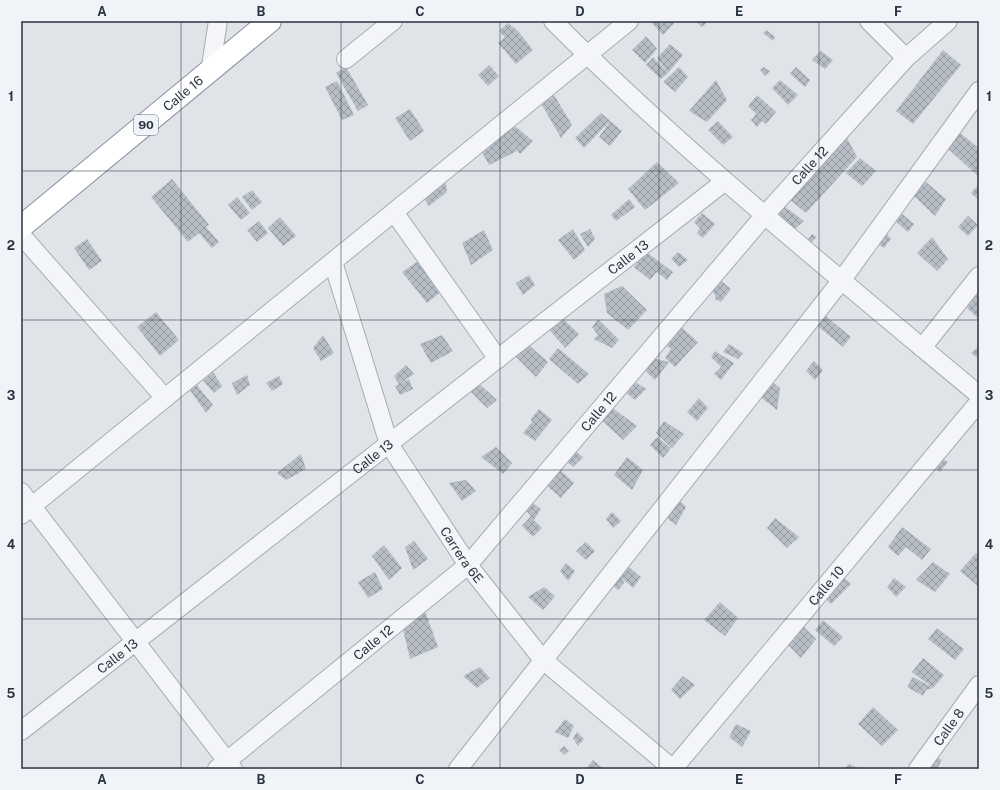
<svg xmlns="http://www.w3.org/2000/svg" width="1000" height="790" font-family="'Public Sans',sans-serif">
<defs>
<pattern id="building-cross-hatch" width="8" height="8" patternUnits="userSpaceOnUse"><rect width="8" height="8" fill="#b7bec6"/><path d="M0 0l8 8M0 8l8-8" fill="none" stroke="#959ba2"/></pattern>
</defs>
<rect width="100%" height="100%" fill="#e0e4e9"/>
<g fill="url(#building-cross-hatch)">
<polygon points="650,21 676,21 663,35"/>
<polygon points="695,21 708,21 702,27"/>
<polygon points="508,23 518,31 533,50 516,64 498,43 505,37 499,31"/>
<polygon points="766,30 775,37 773,41 763,33"/>
<polygon points="646,36 657,49 645,63 632,50"/>
<polygon points="670,44 683,55 668,73 657,58"/>
<polygon points="943,50 961,65 913,124 896,111"/>
<polygon points="821,51 833,60 825,69 812,60"/>
<polygon points="653,57 668,73 661,79 646,65"/>
<polygon points="489,65 499,76 488,86 478,75"/>
<polygon points="346,67 368,105 358,111 336,73"/>
<polygon points="679,67 688,77 675,92 663,82"/>
<polygon points="763,67 770,71 765,76 760,70"/>
<polygon points="796,67 810,80 805,87 790,74"/>
<polygon points="716,80 727,100 707,122 689,111"/>
<polygon points="780,80 798,95 788,105 772,88"/>
<polygon points="337,81 354,115 342,120 325,87"/>
<polygon points="554,95 572,125 561,138 542,105"/>
<polygon points="757,95 776,112 766,124 762,121 757,127 751,120 756,114 748,106"/>
<polygon points="410,109 424,131 410,141 395,118"/>
<polygon points="601,113 622,131 610,146 599,137 610,121 584,148 575,138"/>
<polygon points="718,121 733,137 723,145 708,130"/>
<polygon points="516,127 533,141 520,154 507,136 517,151 489,165 480,148 503,131"/>
<polygon points="956,130 979,148 979,177 944,145"/>
<polygon points="847,138 857,157 806,213 789,199"/>
<polygon points="860,158 876,171 862,186 846,173"/>
<polygon points="657,162 679,183 645,210 628,189"/>
<polygon points="445,177 447,192 429,206 420,192"/>
<polygon points="920,177 946,199 935,216 910,192"/>
<polygon points="172,179 209,225 206,227 219,242 212,248 199,233 188,242 151,197"/>
<polygon points="978,185 979,186 979,200 971,193"/>
<polygon points="252,190 262,202 252,210 242,197"/>
<polygon points="237,197 250,213 241,220 228,205"/>
<polygon points="629,199 635,207 616,221 611,215"/>
<polygon points="784,206 804,221 792,231 775,216"/>
<polygon points="702,213 715,224 703,238 697,233 700,228 694,222"/>
<polygon points="901,213 914,224 908,232 895,221"/>
<polygon points="968,216 978,225 968,236 958,227"/>
<polygon points="280,217 296,236 283,246 268,228"/>
<polygon points="259,221 268,233 257,242 247,230"/>
<polygon points="573,229 585,250 574,260 558,240"/>
<polygon points="590,229 595,239 588,247 580,234"/>
<polygon points="484,230 493,250 471,265 462,243"/>
<polygon points="884,230 891,239 884,248 874,241"/>
<polygon points="812,234 817,237 810,244 804,244"/>
<polygon points="932,237 948,259 937,271 917,253"/>
<polygon points="87,239 102,261 89,270 74,248"/>
<polygon points="641,248 673,272 667,280 657,272 650,280 634,267 640,259"/>
<polygon points="678,252 688,260 679,267 671,259"/>
<polygon points="420,260 442,291 427,303 402,272"/>
<polygon points="529,275 535,285 523,295 516,283"/>
<polygon points="716,277 731,289 721,302 715,299 715,294 707,288"/>
<polygon points="622,286 647,310 628,330 607,313 604,294"/>
<polygon points="976,295 979,297 979,319 967,308"/>
<polygon points="156,312 179,340 160,356 137,327"/>
<polygon points="821,312 851,337 843,347 814,323"/>
<polygon points="560,316 579,334 565,348 547,327"/>
<polygon points="598,319 619,340 612,348 594,339 598,335 592,327"/>
<polygon points="680,326 698,342 675,367 665,358 671,349 665,344"/>
<polygon points="323,335 334,353 321,361 313,348"/>
<polygon points="442,335 453,351 431,363 420,344"/>
<polygon points="524,341 548,362 536,377 512,353"/>
<polygon points="729,344 743,353 738,359 723,352"/>
<polygon points="979,346 979,359 971,353"/>
<polygon points="558,348 589,374 578,384 549,359"/>
<polygon points="715,351 734,363 721,380 714,374 721,367 711,357"/>
<polygon points="648,357 669,362 655,380 640,366"/>
<polygon points="814,361 823,370 815,380 806,371"/>
<polygon points="406,365 414,374 399,384 409,379 413,389 400,395 395,386 399,384 394,376"/>
<polygon points="213,372 222,386 214,393 203,381"/>
<polygon points="247,375 250,385 237,395 232,383"/>
<polygon points="279,376 283,384 272,391 266,383"/>
<polygon points="766,377 780,388 777,410 758,395"/>
<polygon points="629,378 646,389 635,400 620,388"/>
<polygon points="477,382 497,400 487,408 467,388"/>
<polygon points="196,384 213,405 206,413 190,390"/>
<polygon points="699,398 708,408 697,421 687,412"/>
<polygon points="607,404 637,426 623,440 600,419"/>
<polygon points="539,409 552,420 535,441 523,433 532,422 531,419"/>
<polygon points="664,421 684,434 672,448 656,433"/>
<polygon points="657,437 671,448 663,458 650,445"/>
<polygon points="496,447 512,463 503,474 481,457"/>
<polygon points="571,448 583,457 573,467 563,458"/>
<polygon points="301,454 306,469 286,480 277,473"/>
<polygon points="937,456 948,462 940,472 930,465"/>
<polygon points="627,457 643,470 632,490 614,475"/>
<polygon points="555,465 574,483 561,498 541,481"/>
<polygon points="466,480 476,491 462,501 449,483"/>
<polygon points="675,496 686,507 676,525 661,514"/>
<polygon points="527,499 541,509 534,520 542,528 533,537 522,526 531,516 522,506"/>
<polygon points="612,512 621,521 613,528 606,519"/>
<polygon points="775,518 799,537 787,548 767,528"/>
<polygon points="902,527 931,549 922,560 906,547 898,556 888,547"/>
<polygon points="414,541 428,559 413,570 405,547"/>
<polygon points="586,542 595,551 586,560 576,551"/>
<polygon points="384,545 402,568 389,580 372,556"/>
<polygon points="976,553 979,555 979,587 960,571"/>
<polygon points="933,562 950,574 935,592 916,580"/>
<polygon points="566,563 575,571 568,581 560,571"/>
<polygon points="629,567 641,577 633,588 621,577 625,582 618,590 608,582 620,575 621,577"/>
<polygon points="375,572 383,589 368,598 358,582"/>
<polygon points="839,573 851,584 831,604 821,594"/>
<polygon points="894,578 906,587 896,597 887,587"/>
<polygon points="544,587 555,596 543,610 528,597"/>
<polygon points="720,602 738,618 725,636 704,620"/>
<polygon points="424,608 438,647 410,659 401,621"/>
<polygon points="823,620 843,637 834,646 815,630"/>
<polygon points="799,622 816,639 801,658 784,641"/>
<polygon points="937,628 964,649 955,660 928,639"/>
<polygon points="923,658 944,675 933,688 926,690 923,696 907,687 913,677 933,688 912,672"/>
<polygon points="480,667 490,678 477,688 463,676"/>
<polygon points="683,676 695,685 680,699 671,690"/>
<polygon points="873,707 898,730 882,746 858,724"/>
<polygon points="565,719 574,726 568,738 555,732"/>
<polygon points="736,724 751,731 742,747 729,737"/>
<polygon points="577,732 584,739 578,746 573,738"/>
<polygon points="564,746 569,751 564,755 559,750"/>
<polygon points="930,754 942,760 937,769 931,769 923,765"/>
<polygon points="593,760 604,769 586,769"/>
<polygon points="849,764 860,769 844,769"/>
</g>
<g fill="none" stroke-linecap="round" stroke-linejoin="round">
<g stroke="#a5abb3" stroke-width="20">
<g id="street">
<path d="M553,21c134,134 281,253 426,374"/>
<polyline points="869,21 906,58"/>
<polyline points="346,59 393,21"/>
<polyline points="210,72 218,21"/>
<polyline points="394,212 498,359"/>
<polyline points="21,235 165,398"/>
<path id="s1" d="M333,262l56,182 79,121 75,95 130,109"/>
<polyline points="922,348 979,276"/>
<polyline points="21,492 233,769"/>
<polyline points="21,515 629,21"/>
<path id="s2" d="M21,731l703,-549"/>
<path id="s3" d="M217,769l251,-204 296,-349 142,-158 42,-37"/>
<polyline points="458,769 841,281 979,91"/>
<path id="s4" d="M673,769l306,-367"/>
<path id="s5" d="M918,769l61,-84"/>
</g>
</g>
<g stroke="#8792a1" stroke-width="24">
<g id="highway">
<path id="s6" d="M21,227l249,-206"/>
</g>
</g>
<use href="#street" stroke="#f3f5f8" stroke-width="18"/>
<use href="#highway" stroke="#fff" stroke-width="22"/>
</g>
<path fill="none" stroke="#283341" stroke-width="1" stroke-opacity="0.55" d="M181,21v748M341,21v748M500,21v748M659,21v748M819,21v748M21,171h958M21,320h958M21,470h958M21,619h958"/>
<g text-anchor="middle" stroke-width="3.5" stroke-linejoin="round" paint-order="stroke">
<rect fill="#f0f3f7" stroke="#646d78" stroke-width="1" x="134" y="115" width="24" height="20" rx="3"/>
<g font-size="12" font-weight="bold" fill="#283341">
<text x="146" y="129">90</text>
</g>
<g font-size="13" fill="#283341" stroke="#f0f3f7">
<text dy="5" stroke="none"><textPath href="#s6" startOffset="210">Calle 16</textPath></text>
<text dy="5" stroke="none"><textPath href="#s3" startOffset="849">Calle 12</textPath></text>
<text dy="5" stroke="none"><textPath href="#s2" startOffset="770">Calle 13</textPath></text>
<text dy="5" stroke="none"><textPath href="#s3" startOffset="525">Calle 12</textPath></text>
<text dy="5" stroke="none"><textPath href="#s2" startOffset="446">Calle 13</textPath></text>
<text dy="5" stroke="none"><textPath href="#s1" startOffset="323">Carrera 6E</textPath></text>
<text dy="5" stroke="none"><textPath href="#s4" startOffset="239">Calle 10</textPath></text>
<text dy="5" stroke="none"><textPath href="#s3" startOffset="201">Calle 12</textPath></text>
<text dy="5" stroke="none"><textPath href="#s2" startOffset="122">Calle 13</textPath></text>
<text dy="5" stroke="none"><textPath href="#s5" startOffset="52">Calle 8</textPath></text>
</g>
</g>
<rect width="1000" height="790" fill="none" stroke="#f0f3f7" stroke-width="44"/>
<rect x="22" y="22" width="956" height="746" fill="none" stroke="#283341" stroke-width="1.5"/>
<g font-size="13" text-anchor="middle" font-weight="bold" fill="#283341">
<text x="102" y="16">A</text>
<text x="261" y="16">B</text>
<text x="420" y="16">C</text>
<text x="580" y="16">D</text>
<text x="739" y="16">E</text>
<text x="898" y="16">F</text>
<text x="11" y="101">1</text>
<text x="989" y="101">1</text>
<text x="11" y="250">2</text>
<text x="989" y="250">2</text>
<text x="11" y="400">3</text>
<text x="989" y="400">3</text>
<text x="11" y="549">4</text>
<text x="989" y="549">4</text>
<text x="11" y="698">5</text>
<text x="989" y="698">5</text>
<text x="102" y="784">A</text>
<text x="261" y="784">B</text>
<text x="420" y="784">C</text>
<text x="580" y="784">D</text>
<text x="739" y="784">E</text>
<text x="898" y="784">F</text>
</g>
</svg>
